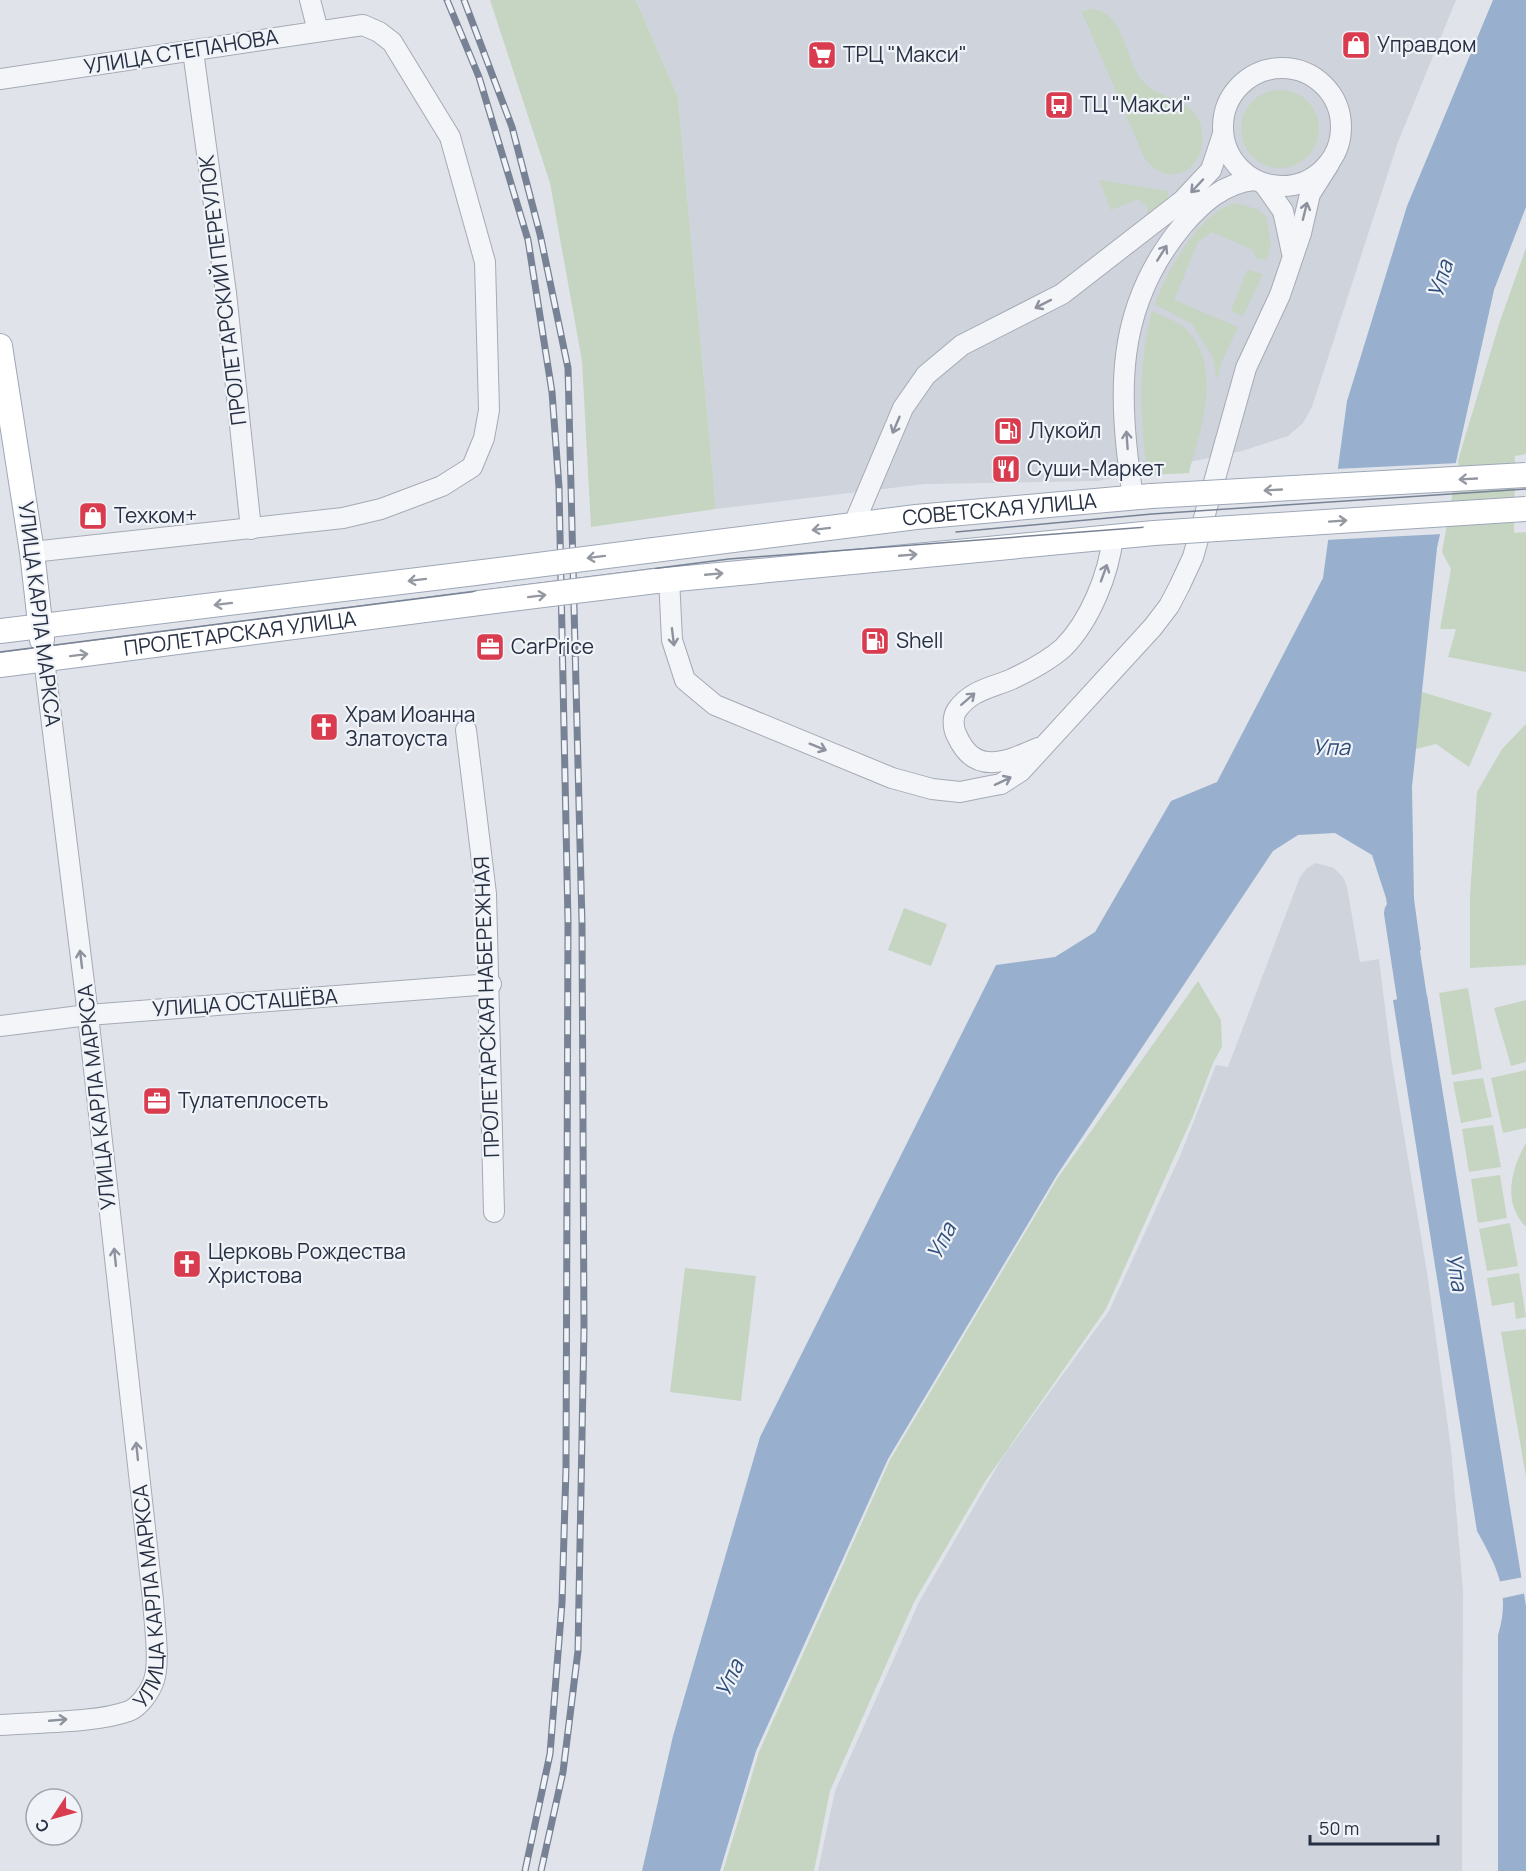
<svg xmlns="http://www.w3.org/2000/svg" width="1526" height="1871" font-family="Manrope,sans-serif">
<rect width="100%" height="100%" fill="#e0e4ea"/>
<g fill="#ced3dc">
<polygon points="636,0 1456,0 1398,142 1312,407 1303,423 1288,436 1242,451 1098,481 925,484 716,509 678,97"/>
<polygon points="1316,863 1334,868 1343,877 1347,887 1360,962 1379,959 1392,1063 1427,1272 1451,1449 1463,1590 1462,1871 818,1871 835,1791 919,1602 1002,1458 1109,1311 1180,1156 1216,1065 1228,1067 1300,877 1307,868"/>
</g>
<g fill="#c5d5c1">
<polygon points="490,0 636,0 678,97 716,509 591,527 582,361 550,183"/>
<path d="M1090,9c35,2 34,48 51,70 15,21 49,18 58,42 16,42 -28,75 -55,36l-62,-145z"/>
<circle cx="1280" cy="129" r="39"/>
<polygon points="1099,180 1168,191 1168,199 1147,217 1147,207 1138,199 1111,210"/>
<path d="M1235,203l22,6 9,7 5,28 -4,16 -10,-1 -4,-9 -41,-18 -14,10 -24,58 64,27 -17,36 -4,17 -4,-23 -21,-33 -37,-20c11,-32 45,-92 80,-101z"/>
<polygon points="1526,248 1526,454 1515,456 1514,533 1526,532 1526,672 1448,657 1456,629 1440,629 1451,569 1442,552 1459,457 1499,324"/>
<polygon points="1247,270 1263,274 1243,316 1231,311"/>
<path d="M1152,311c10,5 25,10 33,17 39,40 16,99 4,145l-40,2 -2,-4c-7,-57 -9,-104 5,-160z"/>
<polygon points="1422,692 1492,713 1469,767 1436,744 1412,750"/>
<polygon points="1526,724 1526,965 1470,968 1470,896 1477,792 1502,749"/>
<polygon points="904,908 947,924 931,966 888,950"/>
<polygon points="1198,981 1221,1020 1222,1047 1213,1063 1193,1116 1106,1309 984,1483 914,1602 830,1791 814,1871 723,1871 759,1752 890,1460 1057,1179"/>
<polygon points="1468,988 1482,1069 1452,1075 1439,993"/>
<polygon points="1526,1000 1526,1062 1511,1066 1494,1008"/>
<polygon points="1526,1070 1526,1128 1503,1133 1491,1078"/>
<polygon points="1483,1078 1492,1117 1461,1123 1453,1082"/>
<polygon points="1493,1125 1501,1167 1469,1172 1462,1129"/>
<path d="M1526,1143v84c-24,-24 -15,-58 0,-84z"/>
<polygon points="1500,1175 1507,1218 1478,1223 1471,1179"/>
<polygon points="1510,1223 1518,1266 1487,1271 1479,1229"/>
<polygon points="685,1268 756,1276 741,1401 670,1392"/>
<polygon points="1519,1273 1526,1317 1516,1319 1514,1302 1492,1306 1487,1278"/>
<polygon points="1526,1329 1526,1477 1501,1332"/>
</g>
<g fill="#98b0cd">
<polygon points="1493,0 1526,0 1526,207 1494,290 1437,548 1412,787 1414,899 1421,950 1394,954 1386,898 1372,855 1335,833 1298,835 1273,851 1057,1175 888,1459 756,1751 720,1871 642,1871 673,1736 760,1437 996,965 1055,957 1095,932 1171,801 1217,782 1323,578 1347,401 1407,206"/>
<path d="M1427,995l99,611v265h-28v-236c13,-42 -1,-68 -21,-104l-84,-531z"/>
</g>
<g fill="#e0e4ea">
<polygon points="1459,463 1443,534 1325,540 1335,469"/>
<polygon points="1524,1577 1526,1593 1499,1599 1497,1582"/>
</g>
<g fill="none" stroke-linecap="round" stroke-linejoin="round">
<polyline stroke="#98b0cd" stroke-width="30" points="1399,913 1418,1037"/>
<g stroke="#a5aab5" stroke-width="22">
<g id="minor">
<polyline points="310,0 318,31"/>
<polyline points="193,51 226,293 251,529"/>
<circle cx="1282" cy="127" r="59"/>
<polyline points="0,79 363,25 379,32 392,42 450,137 485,262 489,410 484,438 472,467 442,486 381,509 343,518 32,552"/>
<polyline points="1264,184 1283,211 1292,253"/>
<path d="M1133,498c-15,-103 -20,-189 50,-273 19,-22 41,-42 71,-45"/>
<polyline points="853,526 903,408 926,375 962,345 1062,294 1182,201 1211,170 1223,134"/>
<polyline points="669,578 672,640 685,680 715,705 892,778 932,789 960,792 985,787 1001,784 1021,771 1153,627 1169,606 1179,587 1193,557 1246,368 1280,295 1301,233 1310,194 1329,164"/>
<polyline points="466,730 486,894 494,1212"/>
<path d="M1038,748c-32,14 -63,28 -81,-12 -4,-7 -5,-19 0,-26 14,-20 34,-22 55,-31 17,-8 36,-18 51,-31 27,-27 46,-74 50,-112"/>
<polyline points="0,1026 88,1015 491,984"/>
<path id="s1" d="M0,1725c36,-3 97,-2 129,-14 10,-4 20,-18 24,-28 8,-19 1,-61 0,-83l-65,-585 -44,-356"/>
</g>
</g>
<g stroke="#9ea7b7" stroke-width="26">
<g id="major">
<polyline points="0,346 32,552 42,640"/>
<path id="s2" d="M654,550l262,-33 235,-21"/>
<polyline points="656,581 1154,533"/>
<polyline points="0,631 475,573"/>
<path id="s3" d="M0,665l479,-62"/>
</g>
</g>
<use href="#minor" stroke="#f3f5f8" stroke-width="20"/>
<use href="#major" stroke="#fff" stroke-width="24"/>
<g stroke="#788295" stroke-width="1.5">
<polyline points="956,532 1152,514 1526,489"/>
<polyline points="0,652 729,559 1526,498"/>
</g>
<g stroke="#788295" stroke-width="7">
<g id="rail">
<polyline points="447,0 479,77 528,240 552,392 559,487 568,922 566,1468 562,1603 550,1754 525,1871"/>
<polyline points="464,0 512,127 540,234 568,368 582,923 584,1329 578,1651 563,1772 541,1871"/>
</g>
</g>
<use href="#rail" stroke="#f0f3f7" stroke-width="4.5" stroke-dasharray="14" stroke-linecap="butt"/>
<g stroke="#9ea7b7" stroke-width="26" stroke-linecap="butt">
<g id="major-bridge">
<polyline points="1151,496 1526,475"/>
<polyline points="1154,533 1526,509"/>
<polyline points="475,573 654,550"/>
<polyline points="479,603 656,581"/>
</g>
</g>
<use href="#major-bridge" stroke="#fff" stroke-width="24"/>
</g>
<defs><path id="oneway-shaft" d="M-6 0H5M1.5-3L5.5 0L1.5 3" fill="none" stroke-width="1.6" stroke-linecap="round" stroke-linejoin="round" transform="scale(1.5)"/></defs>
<g stroke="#8d929e">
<use href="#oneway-shaft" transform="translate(1197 186) rotate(133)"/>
<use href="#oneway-shaft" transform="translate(1305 211) rotate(-76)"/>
<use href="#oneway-shaft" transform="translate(1162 253) rotate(-58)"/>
<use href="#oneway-shaft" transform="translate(1043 304) rotate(153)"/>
<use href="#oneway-shaft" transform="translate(896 425) rotate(113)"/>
<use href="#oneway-shaft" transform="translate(1127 440) rotate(-94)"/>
<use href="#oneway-shaft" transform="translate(1104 573) rotate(-70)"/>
<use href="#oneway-shaft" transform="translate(673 637) rotate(83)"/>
<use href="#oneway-shaft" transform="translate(968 699) rotate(-41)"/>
<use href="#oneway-shaft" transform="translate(818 747) rotate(22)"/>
<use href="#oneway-shaft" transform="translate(1003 781) rotate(-25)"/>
<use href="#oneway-shaft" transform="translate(81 959) rotate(-97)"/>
<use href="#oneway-shaft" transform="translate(115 1257) rotate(-96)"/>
<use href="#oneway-shaft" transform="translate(137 1451) rotate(-96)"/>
<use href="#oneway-shaft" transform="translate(58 1720) rotate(-5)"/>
</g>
<g stroke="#9398a1">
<use href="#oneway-shaft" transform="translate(1468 479) rotate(177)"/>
<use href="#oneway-shaft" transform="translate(1273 490) rotate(177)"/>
<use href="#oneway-shaft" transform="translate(1338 521) rotate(-4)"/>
<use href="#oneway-shaft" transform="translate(821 529) rotate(173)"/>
<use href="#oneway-shaft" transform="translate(908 555) rotate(-5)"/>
<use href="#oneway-shaft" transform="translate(596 557) rotate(173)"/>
<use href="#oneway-shaft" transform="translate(714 574) rotate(-5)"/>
<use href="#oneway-shaft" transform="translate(417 580) rotate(173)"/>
<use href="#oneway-shaft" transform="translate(537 596) rotate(-7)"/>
<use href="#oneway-shaft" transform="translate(223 604) rotate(173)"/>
<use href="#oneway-shaft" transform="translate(79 655) rotate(-7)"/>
</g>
<defs>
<g id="shop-square" transform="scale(1.5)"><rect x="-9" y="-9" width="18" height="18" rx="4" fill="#d93c4e" stroke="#f0f3f7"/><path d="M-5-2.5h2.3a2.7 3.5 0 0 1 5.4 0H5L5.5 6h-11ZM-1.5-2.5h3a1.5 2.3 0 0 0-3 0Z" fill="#fff"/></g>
<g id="supermarket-square" transform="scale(1.5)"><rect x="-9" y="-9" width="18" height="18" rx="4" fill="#d93c4e" stroke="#f0f3f7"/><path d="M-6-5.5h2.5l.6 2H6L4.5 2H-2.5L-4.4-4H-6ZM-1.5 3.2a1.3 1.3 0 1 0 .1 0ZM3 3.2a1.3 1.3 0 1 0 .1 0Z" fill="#fff"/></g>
<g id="bus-square" transform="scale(1.5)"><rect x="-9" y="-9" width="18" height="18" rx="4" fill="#d93c4e" stroke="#f0f3f7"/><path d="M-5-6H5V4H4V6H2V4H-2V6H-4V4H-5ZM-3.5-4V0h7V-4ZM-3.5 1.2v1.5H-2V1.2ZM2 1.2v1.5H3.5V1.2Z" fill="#fff"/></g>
<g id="fuel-square" transform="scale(1.5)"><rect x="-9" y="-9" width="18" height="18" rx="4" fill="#d93c4e" stroke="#f0f3f7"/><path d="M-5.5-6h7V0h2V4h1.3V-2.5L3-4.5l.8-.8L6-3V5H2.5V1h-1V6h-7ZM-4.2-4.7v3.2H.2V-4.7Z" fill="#fff"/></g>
<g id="restaurant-square" transform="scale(1.5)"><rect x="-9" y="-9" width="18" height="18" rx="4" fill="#d93c4e" stroke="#f0f3f7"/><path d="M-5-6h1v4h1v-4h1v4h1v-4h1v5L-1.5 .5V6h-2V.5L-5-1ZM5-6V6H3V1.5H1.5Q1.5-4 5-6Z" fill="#fff"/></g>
<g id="office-square" transform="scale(1.5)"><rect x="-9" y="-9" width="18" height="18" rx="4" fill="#d93c4e" stroke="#f0f3f7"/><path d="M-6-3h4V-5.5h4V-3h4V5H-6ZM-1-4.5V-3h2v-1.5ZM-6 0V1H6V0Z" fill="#fff"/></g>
<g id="church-square" transform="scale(1.5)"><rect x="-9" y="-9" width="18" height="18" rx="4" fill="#d93c4e" stroke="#f0f3f7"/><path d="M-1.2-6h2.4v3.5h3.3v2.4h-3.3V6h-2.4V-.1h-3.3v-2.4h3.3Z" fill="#fff"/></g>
</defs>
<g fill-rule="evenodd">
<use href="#shop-square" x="1356" y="45"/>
<use href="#supermarket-square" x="822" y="55"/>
<use href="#bus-square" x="1059" y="105"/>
<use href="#fuel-square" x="1008" y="431"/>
<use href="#restaurant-square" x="1006" y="469"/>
<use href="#shop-square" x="93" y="516"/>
<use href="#fuel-square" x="875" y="641"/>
<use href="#office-square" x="490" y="647"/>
<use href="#church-square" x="324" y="727"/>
<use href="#office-square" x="157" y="1101"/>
<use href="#church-square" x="187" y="1264"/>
</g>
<g text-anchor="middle" stroke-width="4.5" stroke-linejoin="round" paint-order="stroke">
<g font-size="21" fill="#273043" stroke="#f0f3f7" text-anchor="start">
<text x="1377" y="52">Управдом</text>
<text x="843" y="62">ТРЦ "Макси"</text>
<text x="1080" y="112">ТЦ "Макси"</text>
<text x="1029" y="438">Лукойл</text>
<text x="1027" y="476">Суши-Маркет</text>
<text x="114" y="523">Техком+</text>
<text x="896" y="648">Shell</text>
<text x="511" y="654">CarPrice</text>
<text x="345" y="722">Храм Иоанна<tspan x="345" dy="24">Златоуста</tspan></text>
<text x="178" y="1108">Тулатеплосеть</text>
<text x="208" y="1259">Церковь Рождества<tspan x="208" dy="24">Христова</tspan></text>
</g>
<g font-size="21" fill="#273043" stroke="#f0f3f7">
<text transform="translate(181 52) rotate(-9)" y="7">УЛИЦА СТЕПАНОВА</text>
<text transform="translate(223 290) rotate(-97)" y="7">ПРОЛЕТАРСКИЙ ПЕРЕУЛОК</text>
<text dy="7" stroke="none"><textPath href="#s2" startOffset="348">СОВЕТСКАЯ УЛИЦА</textPath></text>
<text transform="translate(39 614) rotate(83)" y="7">УЛИЦА КАРЛА МАРКСА</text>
<text dy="7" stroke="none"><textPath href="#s3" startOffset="242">ПРОЛЕТАРСКАЯ УЛИЦА</textPath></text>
<text transform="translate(245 1003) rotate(-4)" y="7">УЛИЦА ОСТАШЁВА</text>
<text transform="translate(487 1007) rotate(-92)" y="7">ПРОЛЕТАРСКАЯ НАБЕРЕЖНАЯ</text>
<text transform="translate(97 1097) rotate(-96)" y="7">УЛИЦА КАРЛА МАРКСА</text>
<text dy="7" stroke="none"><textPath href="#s1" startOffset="254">УЛИЦА КАРЛА МАРКСА</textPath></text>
</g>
<g font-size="22" font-style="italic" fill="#2e4d7a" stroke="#f0f3f7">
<text transform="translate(1440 279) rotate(-73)" y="8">Упа</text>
<text x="1331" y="755">Упа</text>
<text transform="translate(941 1241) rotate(-63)" y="8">Упа</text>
<text transform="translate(1457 1272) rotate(80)" y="8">Упа</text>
<text transform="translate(729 1678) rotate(-65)" y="8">Упа</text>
</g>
</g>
<g transform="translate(54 1817) rotate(234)"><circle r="28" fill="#f0f3f7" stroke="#a0a5af" stroke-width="1.5"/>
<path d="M0-4.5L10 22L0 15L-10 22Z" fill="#d93c4e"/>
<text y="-9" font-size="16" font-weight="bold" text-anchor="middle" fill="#273043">С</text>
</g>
<path d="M1310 1835v9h128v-9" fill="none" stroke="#273043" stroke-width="3"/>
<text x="1319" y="1835" font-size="18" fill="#273043" stroke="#f0f3f7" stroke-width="4.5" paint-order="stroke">50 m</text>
</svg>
